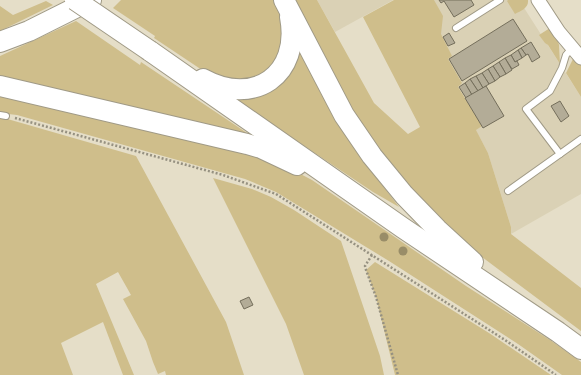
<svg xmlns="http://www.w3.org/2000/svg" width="581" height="375" font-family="'Work Sans',sans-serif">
<rect width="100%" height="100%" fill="#e5dec8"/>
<g fill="#dad1b5">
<polygon points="317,0 393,0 335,32"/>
<polygon points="407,0 519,0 581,97 581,194 511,234 511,227 488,153"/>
</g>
<g fill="#cfbe8b">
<polygon points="121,0 273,0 283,19 283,52 264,75 232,82 205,72 154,38 155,36 113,8"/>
<polygon points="294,0 317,0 374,103 408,134 420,127 363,17 394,0 434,0 443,16 441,34 452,56 448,59 462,83 458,87 482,126 476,130 488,153 511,227 511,234 581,288 581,331 466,245 384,160 345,101"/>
<path d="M508,0h20c1,8 -7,11 -13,14l-8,-13z"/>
<polygon points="46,1 53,5 0,31 0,6 13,15"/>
<polygon points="76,21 140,65 141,62 253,137 0,80 0,56"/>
<polygon points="550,28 555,32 559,45 560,64 548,45 545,43 539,35"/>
<polygon points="300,52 323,96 356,151 399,207 373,192 255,113 232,96"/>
<polygon points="575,55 581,63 581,97 566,73"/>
<polygon points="0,92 219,142 287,167 312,180 466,286 553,342 581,362 581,375 562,375 518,344 389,261 276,192 245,179 17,115 0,113"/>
<polygon points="4,118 136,156 226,322 244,375 166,375 165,371 158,374 153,362 146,341 123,299 131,295 118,272 96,284 134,375 123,375 103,322 61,343 73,375 0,375 0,119"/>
<polygon points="213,178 252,189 271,197 294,210 341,241 380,356 384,375 304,375 286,324"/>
<polygon points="375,262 489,333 551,375 395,375 376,297 366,270"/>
</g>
<g fill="#b3ac97" stroke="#746e5b">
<polygon points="439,0 471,0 474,5 454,17 444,1 441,3"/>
<polygon points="513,19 527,41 462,81 449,59"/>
<polygon points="449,33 455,43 448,46 443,37"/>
<polygon points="531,42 540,57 532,62 528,54 526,55 521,48"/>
<polygon points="521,48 526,55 522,58 518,50"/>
<polygon points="518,50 522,58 515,62 511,55"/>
<polygon points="511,55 515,62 517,61 519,65 512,69 505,58"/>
<polygon points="505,58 512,70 506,74 499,62"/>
<polygon points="499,62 506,74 500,77 493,66"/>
<polygon points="493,66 500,77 495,81 488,69"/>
<polygon points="488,69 495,81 489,84 482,73"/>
<polygon points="482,73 489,84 483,88 476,76"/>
<polygon points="476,76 483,88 478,91 470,79"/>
<polygon points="470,79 478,91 472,95 465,83"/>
<polygon points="465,83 472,95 466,98 459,87"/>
<polygon points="486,86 504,116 483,128 465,98"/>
<polygon points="560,101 569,116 561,122 551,106"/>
<polygon points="249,297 253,305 244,309 240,301"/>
</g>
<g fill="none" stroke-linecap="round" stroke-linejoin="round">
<g stroke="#a09a86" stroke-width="8">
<g id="lane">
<polyline points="456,28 500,0"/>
<polyline points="0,115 6,116"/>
<polyline points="560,154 581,139"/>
<polyline points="508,191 560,154 526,109 550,91 562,68 566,55 572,48"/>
</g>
</g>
<g stroke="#a09a86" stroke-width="15">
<polyline id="street" points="538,0 559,32 581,58"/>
</g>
<g stroke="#a09a86" stroke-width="22">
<g id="primary">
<polyline points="284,0 344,115 372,156 404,195 437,229 473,262"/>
<polyline points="0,42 29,31 91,0"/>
<polyline points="150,51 403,228 558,332 581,349"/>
<path d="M203,79c51,28 98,-4 87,-62"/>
<polyline points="0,86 247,144 261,148 297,165"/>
</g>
</g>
<g stroke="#969181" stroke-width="2.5" stroke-dasharray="2 2" stroke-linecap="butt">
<polyline points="15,118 223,175 276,194 505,340 556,375"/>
<polyline points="372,255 365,266 366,270 376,297 398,375"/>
</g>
<use href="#lane" stroke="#fff" stroke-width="6"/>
<use href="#street" stroke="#fff" stroke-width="13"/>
<use href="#primary" stroke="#fff" stroke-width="20"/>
<g stroke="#a09a86" stroke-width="22" stroke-linecap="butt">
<polyline id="primary-bridge" points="75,0 150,51"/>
</g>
<use href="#primary-bridge" stroke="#fff" stroke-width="20"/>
</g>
<g fill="#998d68">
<circle cx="384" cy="237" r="4.5"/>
<circle cx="403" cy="251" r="4.5"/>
</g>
</svg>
